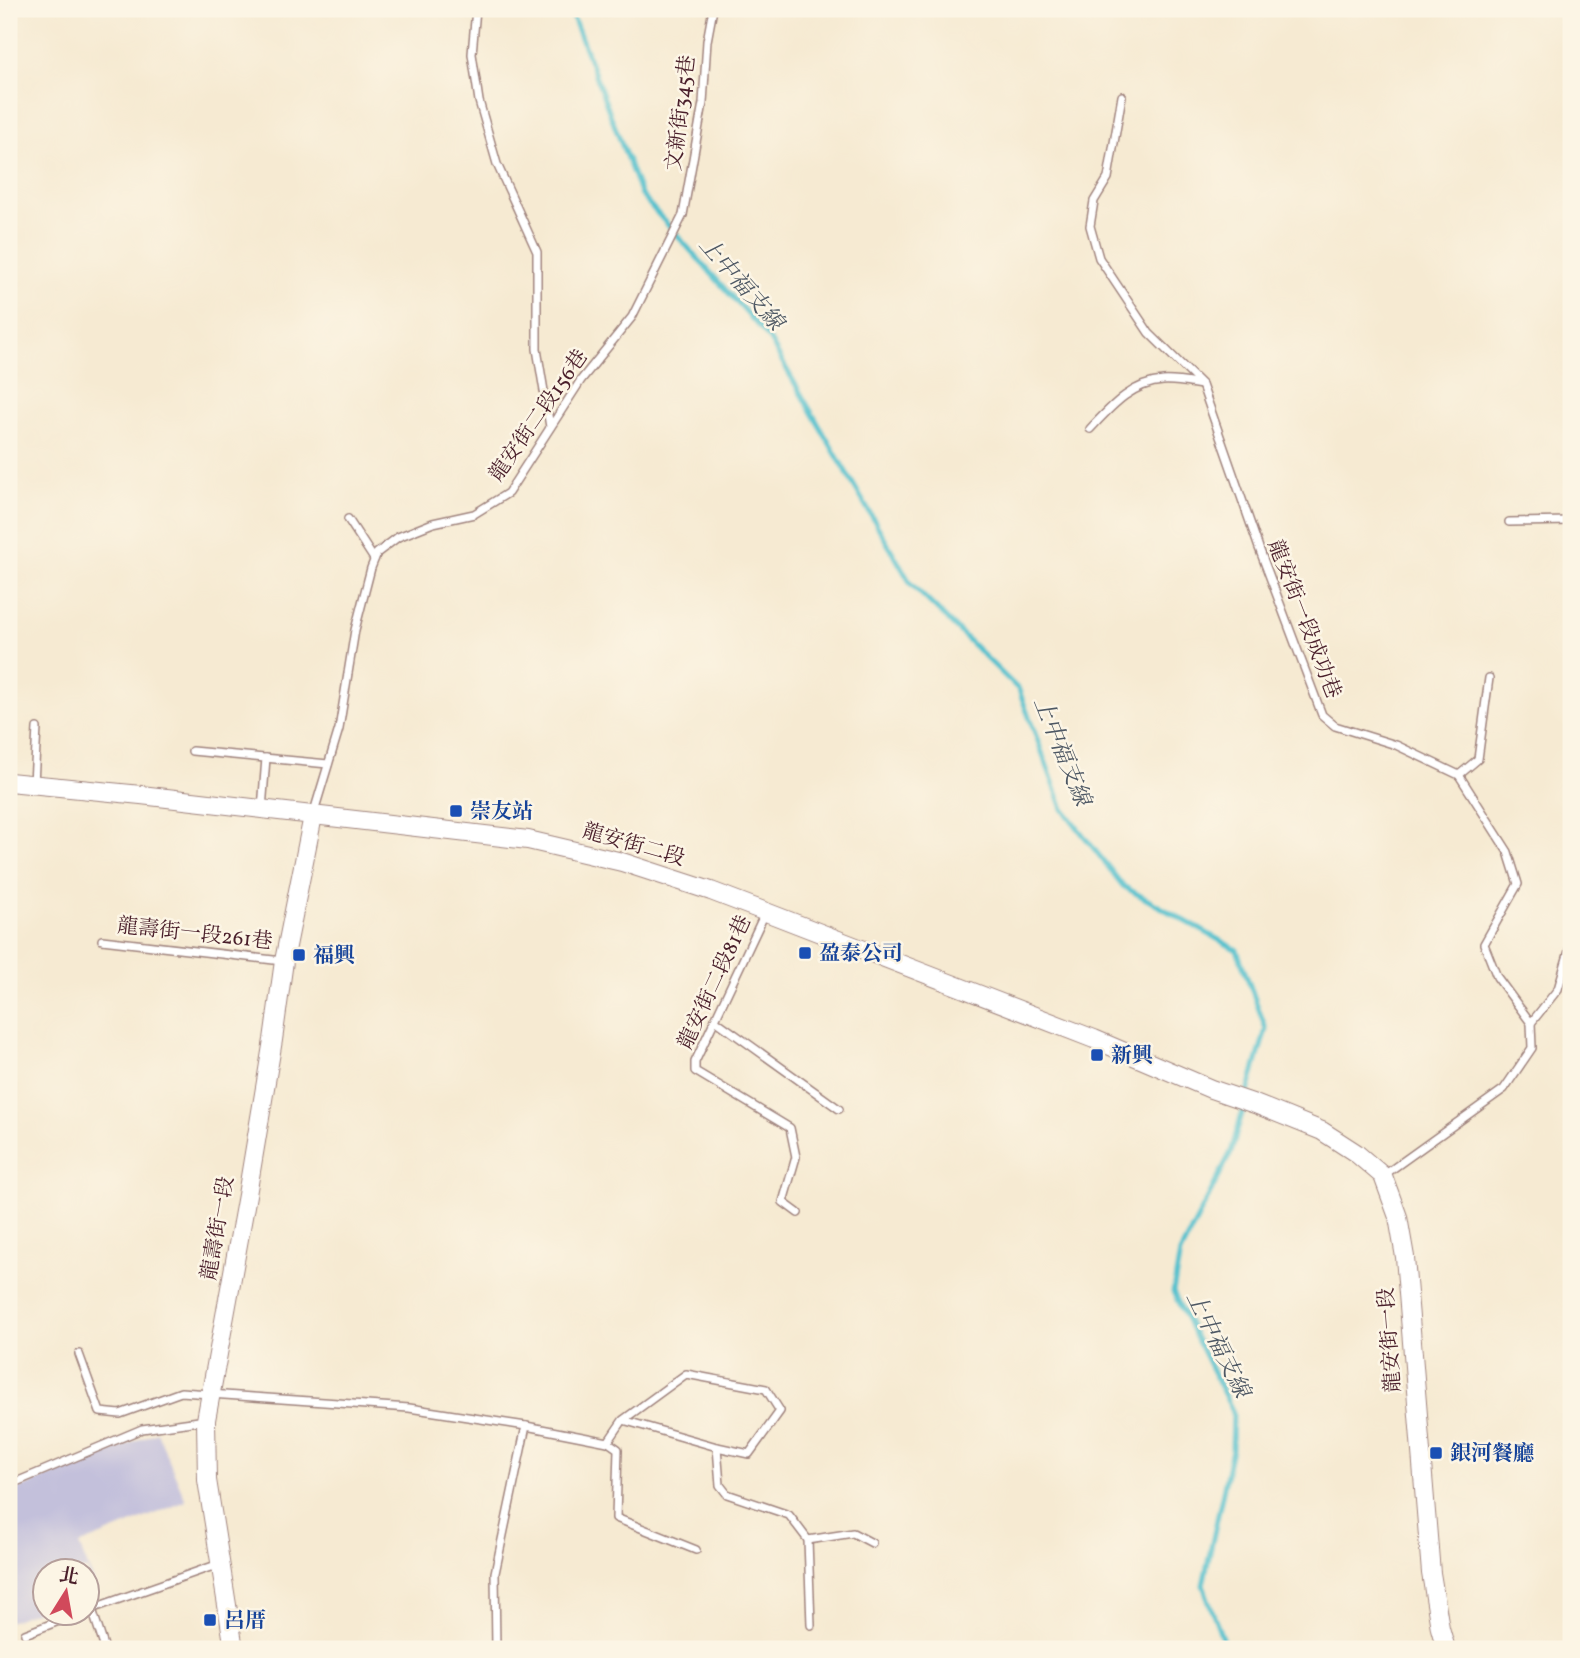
<svg xmlns="http://www.w3.org/2000/svg" width="1580" height="1658" font-family="Vollkorn,'Noto Serif TC',serif">
<rect width="100%" height="100%" fill="#fcf5e5"/>
<filter id="ink" filterUnits="userSpaceOnUse"><feTurbulence type="fractalNoise" baseFrequency=".0143" numOctaves="2"/><feDisplacementMap in="SourceGraphic" scale="14" xChannelSelector="R" yChannelSelector="G"/><feConvolveMatrix kernelMatrix="1 2 1 2 8 2 1 2 1" color-interpolation-filters="sRGB"/></filter>
<filter id="wash" filterUnits="userSpaceOnUse"><feTurbulence type="fractalNoise" baseFrequency=".00686" numOctaves="4" result="noise"/><feDisplacementMap in="SourceGraphic" scale="28" xChannelSelector="R" yChannelSelector="G"/><feGaussianBlur stdDeviation="1.57" result="paint"/><feColorMatrix in="noise" values="0 0 0 0 0 0 0 0 0 0 0 0 0 0 0 0 0 1.4 0 .05"/><feComposite in="paint" operator="in"/></filter>
<g filter="url(#wash)">
<rect width="100%" height="100%" fill="#f6ead2"/>
<polygon fill="#c3c0db" points="157,1432 186,1501 79,1545 97,1589 88,1593 88,1570 46,1570 45,1608 9,1622 9,1493"/>
<g fill="none" stroke-linecap="round" stroke-linejoin="round">
<polyline stroke="#55c1ce" stroke-width="5" points="570,9 641,195 768,337 911,584 1019,690 1063,809 1123,886 1237,950 1266,1029 1231,1152 1180,1253 1173,1292 1233,1412 1232,1449 1203,1585 1226,1649"/>
</g>
</g>
<g filter="url(#ink)">
<g fill="none" stroke-linecap="round" stroke-linejoin="round">
<g stroke="#a0847e" stroke-width="10">
<g id="service">
<polyline points="476,9 472,54 479,101 497,164 537,252 537,349 550,427"/>
<polyline points="1122,96 1108,178 1094,201 1090,226 1099,258 1149,333 1202,385 1259,548 1322,715 1335,726 1396,745 1459,775 1508,852 1518,884 1484,944 1497,977 1531,1023 1532,1048 1504,1089 1384,1175"/>
<path d="M1090,429c20,-21 41,-46 73,-48 12,-1 26,2 38,4"/>
<polyline points="348,519 374,559"/>
<polyline points="1509,522 1571,521"/>
<polyline points="192,751 328,764"/>
<polyline points="1459,775 1478,759 1489,678"/>
<polyline points="34,783 37,728"/>
<polyline points="262,809 266,758"/>
<polyline points="313,815 339,729 355,630 371,568 377,553 398,537 433,523 474,514 508,493 581,380 632,317 683,215 703,103 707,41 713,9"/>
<polyline points="765,913 695,1062 695,1071 790,1128 796,1157 783,1202 798,1213"/>
<polyline points="102,940 282,961"/>
<polyline points="715,1020 839,1109"/>
<polyline points="1531,1023 1558,989 1571,944"/>
<polyline points="79,1354 100,1412 120,1414 181,1392 409,1408 526,1426 608,1442 618,1449 616,1518 696,1550"/>
<polyline points="608,1442 623,1420 686,1374 766,1389 780,1411 749,1454 717,1447 623,1420"/>
<polyline points="717,1447 720,1485 727,1494 789,1515 808,1540 811,1625"/>
<polyline points="9,1485 142,1429 206,1420"/>
<polyline points="808,1540 853,1533 872,1543"/>
<polyline points="92,1609 105,1649"/>
<polyline points="88,1610 219,1564"/>
<polyline points="25,1634 82,1612"/>
<polyline points="496,1649 495,1573 526,1426"/>
</g>
</g>
<g stroke="#a0847e" stroke-width="20">
<g id="tertiary">
<polyline points="9,782 141,795 528,840 622,862 711,891 766,912 1094,1039 1211,1089 1255,1104 1322,1131 1356,1153 1383,1176 1398,1217 1405,1257 1431,1573 1440,1628 1446,1649"/>
<polyline points="234,1649 207,1480 206,1420 247,1195 273,1040 284,961 313,816"/>
</g>
</g>
<use href="#service" stroke="#fff" stroke-width="7"/>
<use href="#tertiary" stroke="#fff" stroke-width="18"/>
</g>
</g>
<g fill="#1a4fb4" stroke="#fcf5e5" stroke-width="2.5">
<rect x="449" y="804" width="14" height="14" rx="3.5"/>
<rect x="798" y="946" width="14" height="14" rx="3.5"/>
<rect x="292" y="948" width="14" height="14" rx="3.5"/>
<rect x="1090" y="1048" width="14" height="14" rx="3.5"/>
<rect x="1429" y="1446" width="14" height="14" rx="3.5"/>
<rect x="203" y="1613" width="14" height="14" rx="3.5"/>
</g>
<g text-anchor="middle" stroke-width="5" stroke-linejoin="round" paint-order="stroke">
<g font-size="21" fill="#4a1f2b" stroke="#fcf5e5">
<text transform="translate(680 113) rotate(-83)" y="7">文新街345巷</text>
<text transform="translate(538 415) rotate(-55)" y="7">龍安街二段156巷</text>
<text transform="translate(1305 619) rotate(69)" y="7">龍安街一段成功巷</text>
<text transform="translate(634 844) rotate(16)" y="7">龍安街二段</text>
<text transform="translate(195 933) rotate(6)" y="7">龍壽街一段261巷</text>
<text transform="translate(714 982) rotate(-65)" y="7">龍安街二段81巷</text>
<text transform="translate(217 1228) rotate(-80)" y="7">龍壽街一段</text>
<text transform="translate(1389 1340) rotate(-94)" y="7">龍安街一段</text>
</g>
<g font-size="21" font-weight="bold" fill="#164399" stroke="#fcf5e5" text-anchor="start">
<text x="470" y="818">崇友站</text>
<text x="819" y="960">盈泰公司</text>
<text x="313" y="962">福興</text>
<text x="1111" y="1062">新興</text>
<text x="1450" y="1460">銀河餐廳</text>
<text x="224" y="1627">呂厝</text>
</g>
<g font-size="23" font-style="italic" fill="#4e5864" stroke="#fcf5e5">
<text transform="translate(742 283) rotate(49)" y="8">上中福支線</text>
<text transform="translate(1063 751) rotate(68)" y="8">上中福支線</text>
<text transform="translate(1219 1344) rotate(64)" y="8">上中福支線</text>
</g>
</g>
<rect width="1580" height="1658" fill="none" stroke="#fcf5e5" stroke-width="35"/>
<g transform="translate(66 1592) rotate(11)"><circle r="33" fill="#fcf5e5" stroke="#b59f9b" stroke-width="2"/>
<path d="M0-5L12 26L0 18L-12 26Z" fill="#d1495b"/>
<text y="-10" font-size="19" font-weight="bold" text-anchor="middle" fill="#4a1f2b">北</text>
</g>
</svg>
